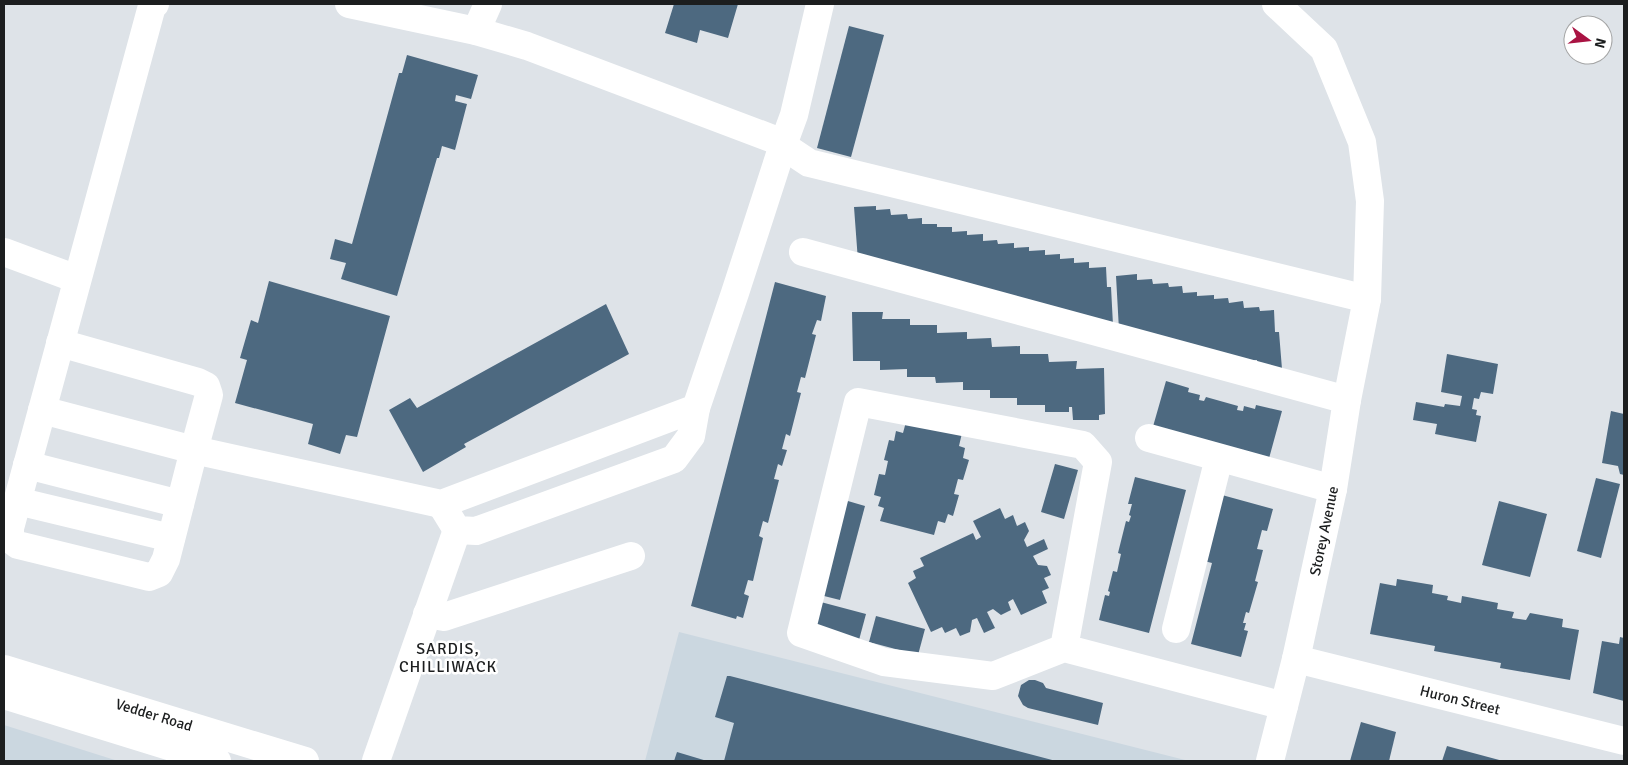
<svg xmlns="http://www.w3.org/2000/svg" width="1628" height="765" font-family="Signika,sans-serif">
<rect width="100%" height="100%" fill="#dee3e8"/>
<g fill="#cbd7e0">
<polygon points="679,632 1189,761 645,761"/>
<polygon points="4,725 118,761 4,761"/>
</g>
<g fill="#4d6980">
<polygon points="674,4 738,4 728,38 700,30 697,43 665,33"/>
<polygon points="849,26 884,35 851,157 817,148"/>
<polygon points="407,55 478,75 471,99 456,95 455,101 467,104 455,150 442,146 439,158 437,158 397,296 341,279 346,263 330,259 335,239 352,244 399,73 402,73"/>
<polygon points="876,206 876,210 890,209 891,215 907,214 908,219 922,218 922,224 937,224 937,227 952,227 952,232 967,231 967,235 983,234 983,241 997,240 998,244 1014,243 1014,248 1029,247 1029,251 1045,250 1045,255 1060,254 1060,259 1074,258 1074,263 1089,262 1089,268 1106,267 1107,287 1111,287 1113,325 858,261 854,207"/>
<polygon points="1137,274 1137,280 1152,279 1153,284 1168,283 1169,287 1182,286 1183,293 1197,292 1197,296 1214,295 1214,299 1228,298 1229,303 1243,301 1244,308 1259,307 1260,311 1274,310 1275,332 1279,332 1282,369 1258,371 1257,360 1228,362 1227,353 1198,355 1197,345 1167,347 1167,337 1136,339 1119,330 1116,276"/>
<polygon points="269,281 390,316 357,437 346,435 340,454 308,444 313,424 235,403 247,360 240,358 251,320 258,323"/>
<polygon points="775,282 826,296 821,321 817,320 812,334 816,335 805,378 801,377 797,392 801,393 790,436 786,434 782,449 787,450 782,466 778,464 774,479 779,480 768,523 763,521 759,536 763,538 753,581 748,580 744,594 749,596 743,618 737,616 736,619 691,606"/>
<polygon points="606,304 629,354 464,444 466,447 423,472 389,410 410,398 417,408"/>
<polygon points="852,312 883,312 882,319 910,319 910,325 937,325 937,333 967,332 967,339 991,338 992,347 1020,346 1020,354 1048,354 1049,362 1077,361 1076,369 1104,368 1105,414 1099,415 1099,420 1073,420 1072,407 1069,407 1069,412 1045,412 1045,405 1017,405 1017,398 990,398 990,390 963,390 963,382 936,383 935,377 907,377 907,369 880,370 880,361 853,361"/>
<polygon points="1447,354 1498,364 1493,394 1481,392 1479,399 1474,398 1472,409 1477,410 1476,415 1481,416 1476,442 1435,434 1437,424 1413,420 1416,402 1444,407 1445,404 1460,406 1462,396 1441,392"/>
<polygon points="1166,381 1189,388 1188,392 1200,395 1199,400 1204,401 1206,397 1238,406 1237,410 1243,411 1244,406 1255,409 1256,405 1282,411 1268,462 1152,430"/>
<polygon points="1611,411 1624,414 1624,475 1620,474 1618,466 1602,463"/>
<polygon points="907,418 962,433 959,446 965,448 963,458 969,460 963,480 958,479 954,494 959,495 953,516 948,514 945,523 938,521 934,535 880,521 884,508 878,506 881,497 874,495 879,474 885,475 888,461 884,460 889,440 894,441 896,431 903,433"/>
<polygon points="1055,464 1078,470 1064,519 1041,512"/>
<polygon points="1135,477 1186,490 1149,633 1099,620 1105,595 1109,596 1110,592 1108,591 1113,571 1117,572 1121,554 1118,553 1126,521 1129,522 1131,516 1129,515 1132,504 1128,504"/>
<polygon points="1596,478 1620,484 1601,558 1577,551"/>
<polygon points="1222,495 1273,509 1267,531 1262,530 1257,549 1263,550 1255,581 1258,582 1249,613 1246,612 1243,623 1246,623 1244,630 1248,631 1241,657 1191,644 1212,563 1204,561"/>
<polygon points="841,499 865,506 840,600 816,594"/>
<polygon points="1499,501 1547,514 1530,577 1482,565"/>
<polygon points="1000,508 1005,519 1013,515 1017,526 1025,522 1029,531 1024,540 1027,547 1044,539 1048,549 1033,556 1038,565 1047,566 1051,575 1044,578 1049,588 1042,591 1047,603 1021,615 1013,599 1008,602 1011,610 1001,615 993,609 987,612 995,628 984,633 977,618 972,620 970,632 960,636 956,628 945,633 942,627 931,632 908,583 916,578 913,571 924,566 920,558 973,533 976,540 981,537 973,521"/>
<polygon points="1397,579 1433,585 1432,593 1448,596 1447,600 1461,603 1462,596 1498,603 1497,609 1514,612 1512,618 1526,620 1530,613 1563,619 1562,627 1579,630 1570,680 1500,668 1501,663 1434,651 1435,646 1370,634 1380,583 1396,586"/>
<polygon points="817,601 866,614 859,640 810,627"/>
<polygon points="876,616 925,629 918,655 869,642"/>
<polygon points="1620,637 1624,638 1624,701 1593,693 1602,641 1619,644"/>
<polygon points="727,676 730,676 1056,761 724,761 734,723 715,717"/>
<polygon points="1029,680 1035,680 1043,683 1046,688 1103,703 1098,725 1028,708 1023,705 1018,696 1021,685"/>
<polygon points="1361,722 1396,732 1389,761 1350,761"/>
<polygon points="1447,746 1503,761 1442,761"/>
<polygon points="677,752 707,761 674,761"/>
</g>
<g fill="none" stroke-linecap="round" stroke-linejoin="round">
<g stroke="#fff" stroke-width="28">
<polyline points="155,4 152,6 10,528 10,539 18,545 149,577 159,573 166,559 194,450 441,504 696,408 735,293 783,145 794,115 820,4"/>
<polyline points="349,4 476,31 527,46 773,139 809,163 1367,299"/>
<polyline points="476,31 488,4"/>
<polyline points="4,252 77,279"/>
<polyline points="803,252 1347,400"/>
<polyline points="42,410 194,450 209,395 206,386 198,382 60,343"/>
<polyline points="1149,438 1333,489"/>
<polyline points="27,465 180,504"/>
<polyline points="17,501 171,538"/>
<polyline points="441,504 457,530 476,531 674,459 691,436 696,408"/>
<polyline points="427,614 444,617 450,615 631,556"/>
<polyline points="1176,629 1219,458"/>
<polyline points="1064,648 1098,462 1083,445 858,402 801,633 884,662 993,676 1064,648 1284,706"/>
<polyline points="1296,659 1624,741"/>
<polyline points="376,761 457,530"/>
<polyline points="1270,761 1296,659 1333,489 1347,400 1367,299 1370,201 1362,142 1324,49 1276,4"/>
</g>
<g stroke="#fff" stroke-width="28">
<polyline points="4,669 305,761"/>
<polyline points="4,695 217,761"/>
</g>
</g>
<g text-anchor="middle" stroke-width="5" stroke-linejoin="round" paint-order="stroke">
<g font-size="15" fill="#1c1e1f" stroke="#fff">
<text transform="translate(1324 531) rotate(-78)" y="5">Storey Avenue</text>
<text transform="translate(1460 700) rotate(14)" y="5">Huron Street</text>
<text transform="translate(154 715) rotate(17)" y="5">Vedder Road</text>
</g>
<g font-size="16" letter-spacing="1" fill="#1c1e1f" stroke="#fff">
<text x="448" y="654">SARDIS,<tspan x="448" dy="18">CHILLIWACK</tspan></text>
</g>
</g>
<rect width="1628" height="765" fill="none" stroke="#1c1e1f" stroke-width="10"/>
<g transform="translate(1588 40) rotate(105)"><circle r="24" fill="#ffffff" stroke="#a4a5a5"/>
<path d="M0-4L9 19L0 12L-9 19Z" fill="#a91343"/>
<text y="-8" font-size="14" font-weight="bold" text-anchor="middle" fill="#1c1e1f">N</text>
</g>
</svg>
